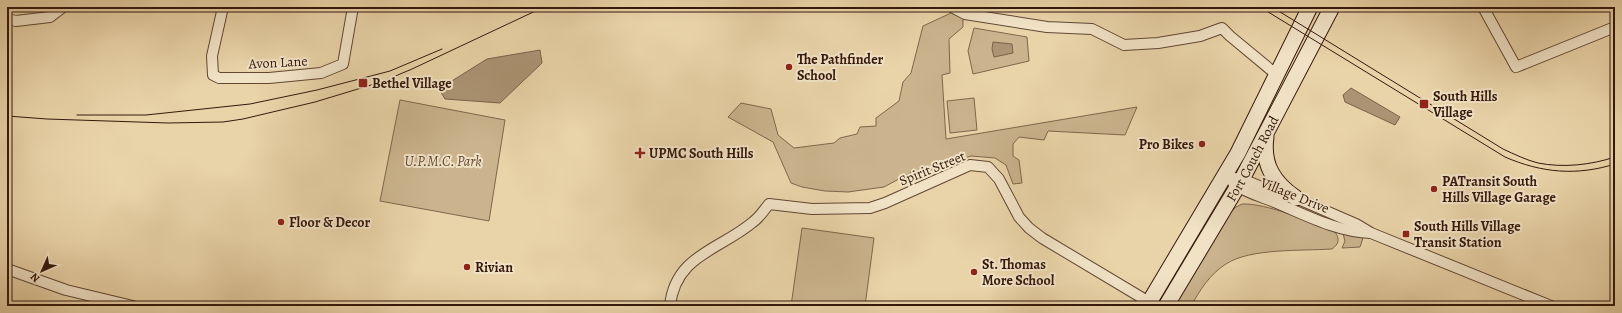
<svg xmlns="http://www.w3.org/2000/svg" width="1622" height="313" font-family="Alegreya,serif">
<rect width="100%" height="100%" fill="#e9d3a8"/>
<filter id="stains"><feTurbulence type="fractalNoise" baseFrequency=".005" numOctaves="4"/><feColorMatrix values="0 0 0 0 .2 0 0 0 0 .09 0 0 0 0 .02 0 0 0 .5 -.17"/></filter>
<radialGradient id="worn" r=".72"><stop offset=".6" stop-color="#630" stop-opacity="0"/><stop offset="1" stop-color="#630" stop-opacity=".3"/></radialGradient>
<g fill="#cab38d" stroke="#7f664c">
<polygon points="951,13 963,18 963,27 949,39 950,73 942,75 946,139 1137,107 1125,135 1048,131 1044,140 1019,137 1013,144 1013,156 1019,160 1022,183 1013,184 1006,165 995,158 971,156 923,173 914,171 884,187 848,192 825,191 802,187 791,183 773,142 728,117 741,103 771,109 778,135 794,148 834,143 840,138 857,134 860,127 876,126 876,118 899,101 903,82 911,73 923,26"/>
<polygon points="974,28 1027,37 1029,61 973,74 968,51"/>
<polygon points="974,98 977,130 950,133 947,101"/>
<polygon points="400,100 505,120 489,221 380,201"/>
<path d="M1242,204c25,-1 69,18 93,28 5,7 4,12 -3,17 -30,2 -82,-1 -106,15 -16,10 -26,26 -35,42h-19l58,-94h1l5,-5z"/>
<polygon points="802,228 874,238 865,306 791,306"/>
<polygon points="1342,230 1363,238 1360,247 1342,248 1345,241"/>
</g>
<g fill="#ab9373" stroke="#7b624a">
<polygon points="993,42 1012,44 1013,53 994,57 992,49"/>
<polygon points="540,50 542,63 500,103 445,99 439,89 487,59"/>
<polygon points="1351,88 1400,117 1395,125 1345,102 1343,95"/>
</g>
<g fill="none" stroke-linecap="round" stroke-linejoin="round">
<g stroke="#614733" stroke-width="12">
<g id="street">
<polyline points="223,7 212,56 213,75 219,78 269,78 321,73 343,64 353,7"/>
<polyline points="952,7 965,14 1047,27 1092,29 1124,45 1158,43 1200,36 1222,28 1230,36 1277,75"/>
<polyline points="1483,7 1516,67 1615,27"/>
<polyline points="7,19 16,21 50,17 63,7"/>
<polyline points="1225,177 1242,179 1281,195 1296,198 1356,224 1371,233 1551,306"/>
<path d="M1233,183c11,9 26,13 39,18 32,13 64,31 99,32"/>
<polyline points="7,269 66,290 133,306"/>
<path d="M670,306c5,-51 50,-56 83,-84 7,-5 11,-12 16,-18l43,5 58,-1 15,-5 85,-38 18,2 11,12 20,38 10,11 13,10 107,64"/>
</g>
</g>
<g stroke="#34180c" stroke-width="17">
<g id="secondary">
<path d="M1266,137c-4,28 8,46 30,61"/>
<polyline points="1147,306 1238,153 1310,7"/>
<path id="s1" d="M1166,306l76,-127 90,-172"/>
</g>
</g>
<use href="#street" stroke="#f1e2c6" stroke-width="10"/>
<use href="#secondary" stroke="#f1e2c6" stroke-width="15"/>
<g stroke="#34180c" stroke-width="1">
<path d="M1260,7l245,150c37,16 72,19 110,7"/>
<path d="M1272,7l231,142c11,5 23,11 35,14 25,5 53,2 77,-6"/>
<polyline points="77,115 146,115 250,104 317,90 390,71 442,49"/>
<polyline points="7,116 47,119 168,123 223,122 243,119 315,102 381,82 412,69 544,7"/>
</g>
</g>
<g fill="#8f2418" stroke="#f1e2c6" stroke-width="1.5">
<circle cx="789" cy="67" r="4"/>
<rect x="358" y="78" width="10" height="10" rx="2"/>
<rect x="1419" y="99" width="10" height="10" rx="2"/>
<circle cx="1202" cy="144" r="4"/>
<path d="M638 147h4v4h4v4h-4v4h-4v-4h-4v-4h4z"/>
<circle cx="1434" cy="189" r="4"/>
<circle cx="281" cy="222" r="4"/>
<rect x="1402" y="230" width="8" height="8" rx="2"/>
<circle cx="467" cy="267" r="4"/>
<circle cx="974" cy="272" r="4"/>
</g>
<g text-anchor="middle" stroke-width="4" stroke-linejoin="round" paint-order="stroke">
<g font-size="14" font-weight="bold" fill="#34180c" stroke="#f1e2c6" text-anchor="start">
<text x="797" y="64">The Pathfinder<tspan x="797" dy="16">School</tspan></text>
<text x="372" y="88">Bethel Village</text>
<text x="1433" y="101">South Hills<tspan x="1433" dy="16">Village</tspan></text>
<text x="1194" y="149" text-anchor="end">Pro Bikes</text>
<text x="649" y="158">UPMC South Hills</text>
<text x="1442" y="186">PATransit South<tspan x="1442" dy="16">Hills Village Garage</tspan></text>
<text x="289" y="227">Floor &amp; Decor</text>
<text x="1414" y="231">South Hills Village<tspan x="1414" dy="16">Transit Station</tspan></text>
<text x="982" y="269">St. Thomas<tspan x="982" dy="16">More School</tspan></text>
<text x="475" y="272">Rivian</text>
</g>
<g font-size="14" fill="#34180c" stroke="#f1e2c6">
<text transform="translate(278 62) rotate(-3)" y="5">Avon Lane</text>
<text dy="5" stroke="none"><textPath href="#s1" startOffset="171">Fort Couch Road</textPath></text>
<text transform="translate(932 168) rotate(-22)" y="5">Spirit Street</text>
<text transform="translate(1295 195) rotate(22)" y="5">Village Drive</text>
</g>
<g font-size="14" font-style="italic" fill="#614633" stroke="#f1e2c6">
<text x="443" y="166">U.P.M.C. Park</text>
</g>
</g>
<rect width="1622" height="313" fill="none" stroke="#e9d3a8" stroke-width="24"/>
<rect x="8" y="8" width="1606" height="297" fill="none" stroke="#34180c" stroke-width="2"/>
<rect x="12" y="12" width="1598" height="289" fill="none" stroke="#34180c"/>
<g transform="translate(42 271) rotate(225)" stroke="#f1e2c6" stroke-width="3" paint-order="stroke">
<path d="M0-3L7 15L0 10L-7 15Z" fill="#34180c"/>
<text y="-6" font-size="11" font-weight="bold" text-anchor="middle" fill="#34180c">N</text>
</g>
<rect width="100%" height="100%" filter="url(#stains)"/>
<rect width="100%" height="100%" fill="url(#worn)"/>
</svg>
